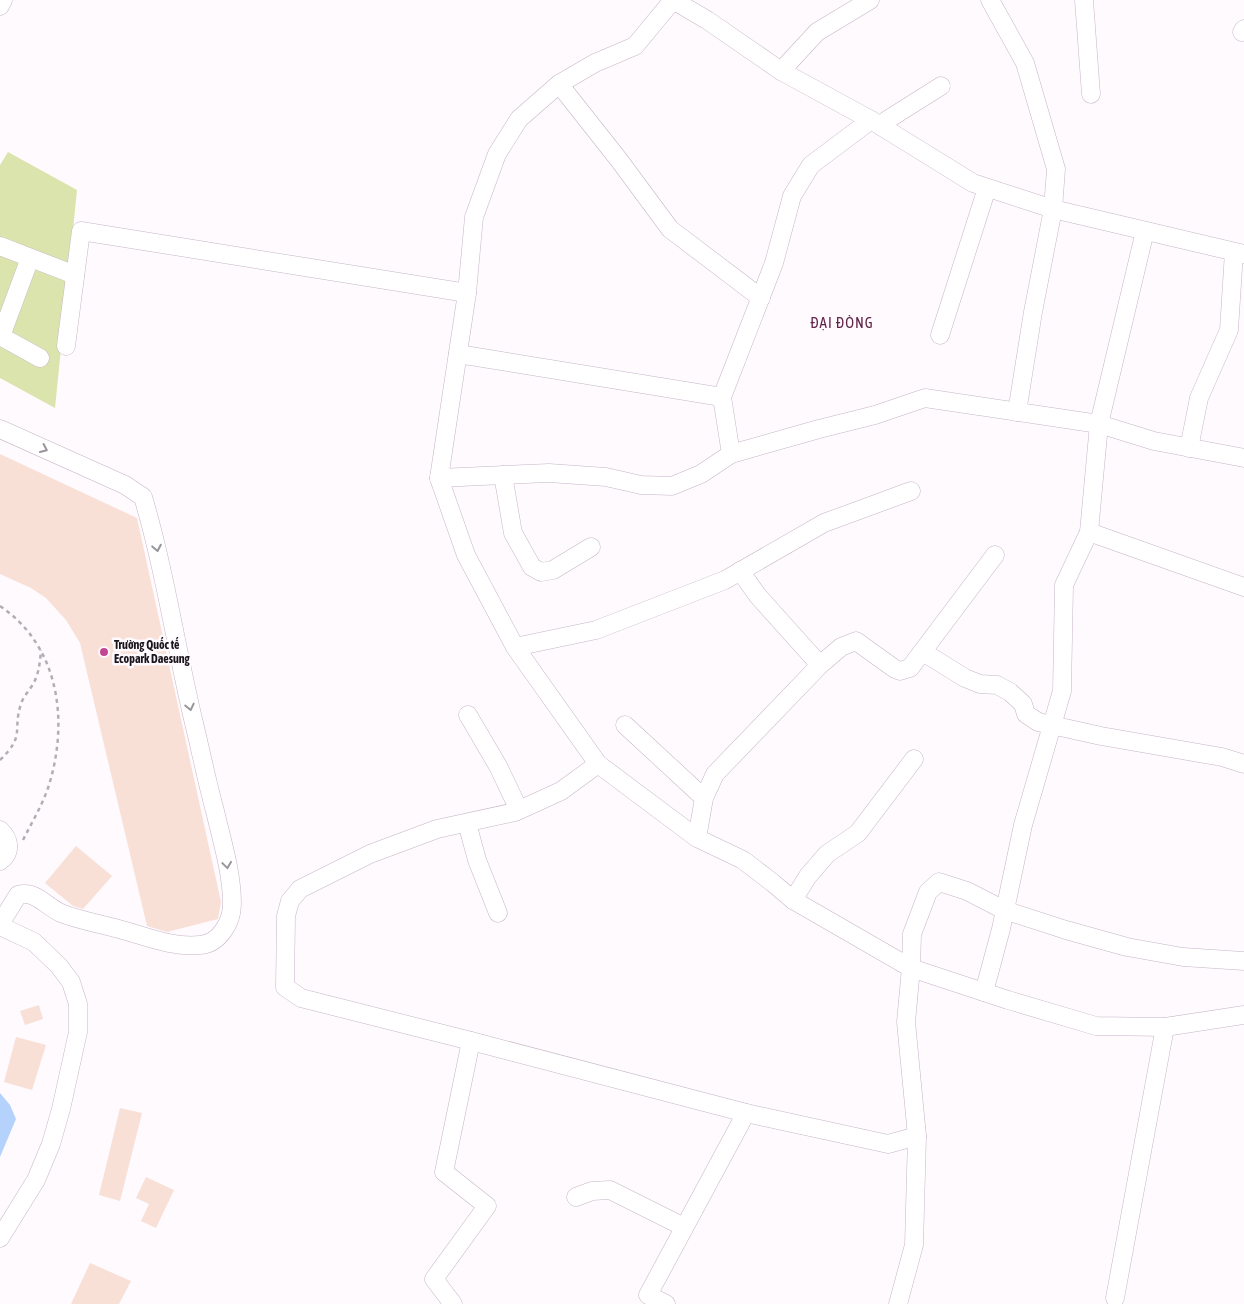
<svg xmlns="http://www.w3.org/2000/svg" width="1244" height="1304" font-family="'Asap Condensed',sans-serif">
<rect width="100%" height="100%" fill="#fefafe"/>
<polygon fill="#dce4ad" points="8,152 77,190 55,408 0,378 0,165"/>
<polygon fill="#b4d2fb" points="0,1093 10,1105 16,1119 0,1157"/>
<g fill="#f9e0d7">
<polygon points="0,454 137,518 221,902 218,919 167,932 147,926 80,643 66,620 46,598 31,588 0,574"/>
<polygon points="76,846 112,876 83,909 73,906 45,883"/>
<polygon points="39,1005 43,1019 25,1025 20,1011"/>
<polygon points="16,1037 46,1045 32,1090 4,1082"/>
<polygon points="120,1108 142,1113 120,1201 99,1195"/>
<polygon points="146,1177 174,1190 156,1228 141,1221 149,1204 136,1198"/>
<polygon points="90,1263 131,1281 119,1304 71,1304"/>
</g>
<g fill="none" stroke-linecap="round" stroke-linejoin="round">
<g stroke="#c6b5c6" stroke-width="19">
<g id="minor">
<polyline points="673,0 635,46 595,63 559,84 519,119 497,154 474,217 467,293 439,478 466,555 515,647 598,764 697,838 743,860 773,883 793,900 911,968 1008,1000 1096,1026 1165,1027 1244,1015"/>
<polyline points="673,0 707,20 781,71 871,120 973,183 1053,209 1244,254"/>
<polyline points="990,0 1025,63 1056,169 1053,209 1033,312 1017,412"/>
<polyline points="1084,0 1091,94"/>
<polyline points="0,6 3,0"/>
<polyline points="1242,32 1244,29"/>
<polyline points="781,71 817,32 870,0"/>
<polyline points="559,84 619,160 670,229 761,298"/>
<polyline points="882,127 887,120 941,86"/>
<polyline points="0,246 75,275"/>
<polyline points="940,335 987,188"/>
<polyline points="0,336 40,358"/>
<polyline points="1,336 30,258"/>
<polyline points="66,346 81,231 467,293"/>
<polyline points="458,354 722,397"/>
<path d="M0,429l125,56 18,12c22,74 33,151 51,226 7,29 13,59 21,88 7,30 17,62 17,93 0,18 -13,40 -32,41 -29,3 -57,-10 -85,-17 -18,-5 -37,-8 -54,-15 -16,-7 -25,-23 -43,-18l-18,29"/>
<polyline points="1189,448 1199,398 1229,330 1234,252"/>
<polyline points="731,454 722,397 774,263 792,196 811,165 871,120"/>
<polyline points="503,475 513,533 532,567 541,572 553,570 591,547"/>
<polyline points="439,478 549,473 606,477 641,485 672,486 701,474 731,454 819,429 875,415 925,398 1099,424 1154,441 1244,458"/>
<polyline points="1089,532 1244,587"/>
<polyline points="740,571 758,596 820,665"/>
<polyline points="515,647 596,630 725,580 824,523 911,491"/>
<polyline points="923,652 965,678 980,684 997,685 1010,692 1023,704 1026,714 1038,722 1101,736 1222,757 1244,764"/>
<polyline points="468,715 498,766 519,810"/>
<polyline points="625,725 704,798"/>
<polyline points="598,764 561,791 515,812 437,829 370,854 300,889 290,901 286,916 285,987 301,998 471,1041 746,1113 888,1144 917,1136"/>
<polyline points="467,823 477,860 498,913"/>
<path d="M0,830c10,9 12,23 0,31"/>
<polyline points="697,838 704,798 715,774 820,665 841,647 856,641 895,669 900,671 910,668 995,555"/>
<polyline points="793,900 808,876 827,854 858,833 914,759"/>
<polyline points="0,926 34,942 59,966 71,982 78,1004 78,1032 61,1109 51,1144 36,1180 0,1238"/>
<polyline points="984,992 1001,929 1023,825 1062,691 1064,585 1089,532 1099,424 1145,231"/>
<polyline points="576,1197 592,1191 610,1190 684,1227"/>
<polyline points="1115,1298 1165,1027"/>
<polyline points="453,1304 434,1279 487,1206 444,1172 471,1041"/>
<polyline points="666,1304 648,1295 746,1113"/>
<polyline points="898,1304 914,1245 917,1136 906,1022 911,968 912,934 928,892 939,882 967,891 1004,910 1066,930 1127,947 1183,957 1244,961"/>
</g>
</g>
<g stroke="#b3aeb3" stroke-width="2.5" stroke-dasharray="4 4" stroke-linecap="butt">
<path d="M0,606c59,40 69,114 49,179 -6,19 -17,37 -26,55"/>
<path d="M0,760c26,-25 12,-29 21,-56 2,-7 8,-13 12,-20 6,-10 7,-22 8,-34"/>
</g>
<use href="#minor" stroke="#fff" stroke-width="18"/>
</g>
<defs><path id="oneway-chevron" d="M-2-3.5L2.5 0L-2 3.5" fill="none" stroke-width="1.6" stroke-linecap="round" stroke-linejoin="round" transform="scale(1.25)"/></defs>
<g stroke="#999699">
<use href="#oneway-chevron" transform="translate(44 449) rotate(25)"/>
<use href="#oneway-chevron" transform="translate(157 548) rotate(79)"/>
<use href="#oneway-chevron" transform="translate(190 707) rotate(77)"/>
<use href="#oneway-chevron" transform="translate(227 865) rotate(82)"/>
</g>
<circle fill="#c34694" stroke="#fefafe" stroke-width="2" cx="104" cy="652" r="5"/>
<g text-anchor="middle" stroke-width="5" stroke-linejoin="round" paint-order="stroke">
<g font-size="12" font-weight="bold" fill="#1c161c" stroke="#fefafe" text-anchor="start">
<text x="114" y="649">Trường Quốc tế<tspan x="114" dy="14">Ecopark Daesung</tspan></text>
</g>
<g font-size="15" letter-spacing="1" fill="#62254a" stroke="#fefafe">
<text x="842" y="328">ĐẠI ĐÒNG</text>
</g>
</g>
</svg>
